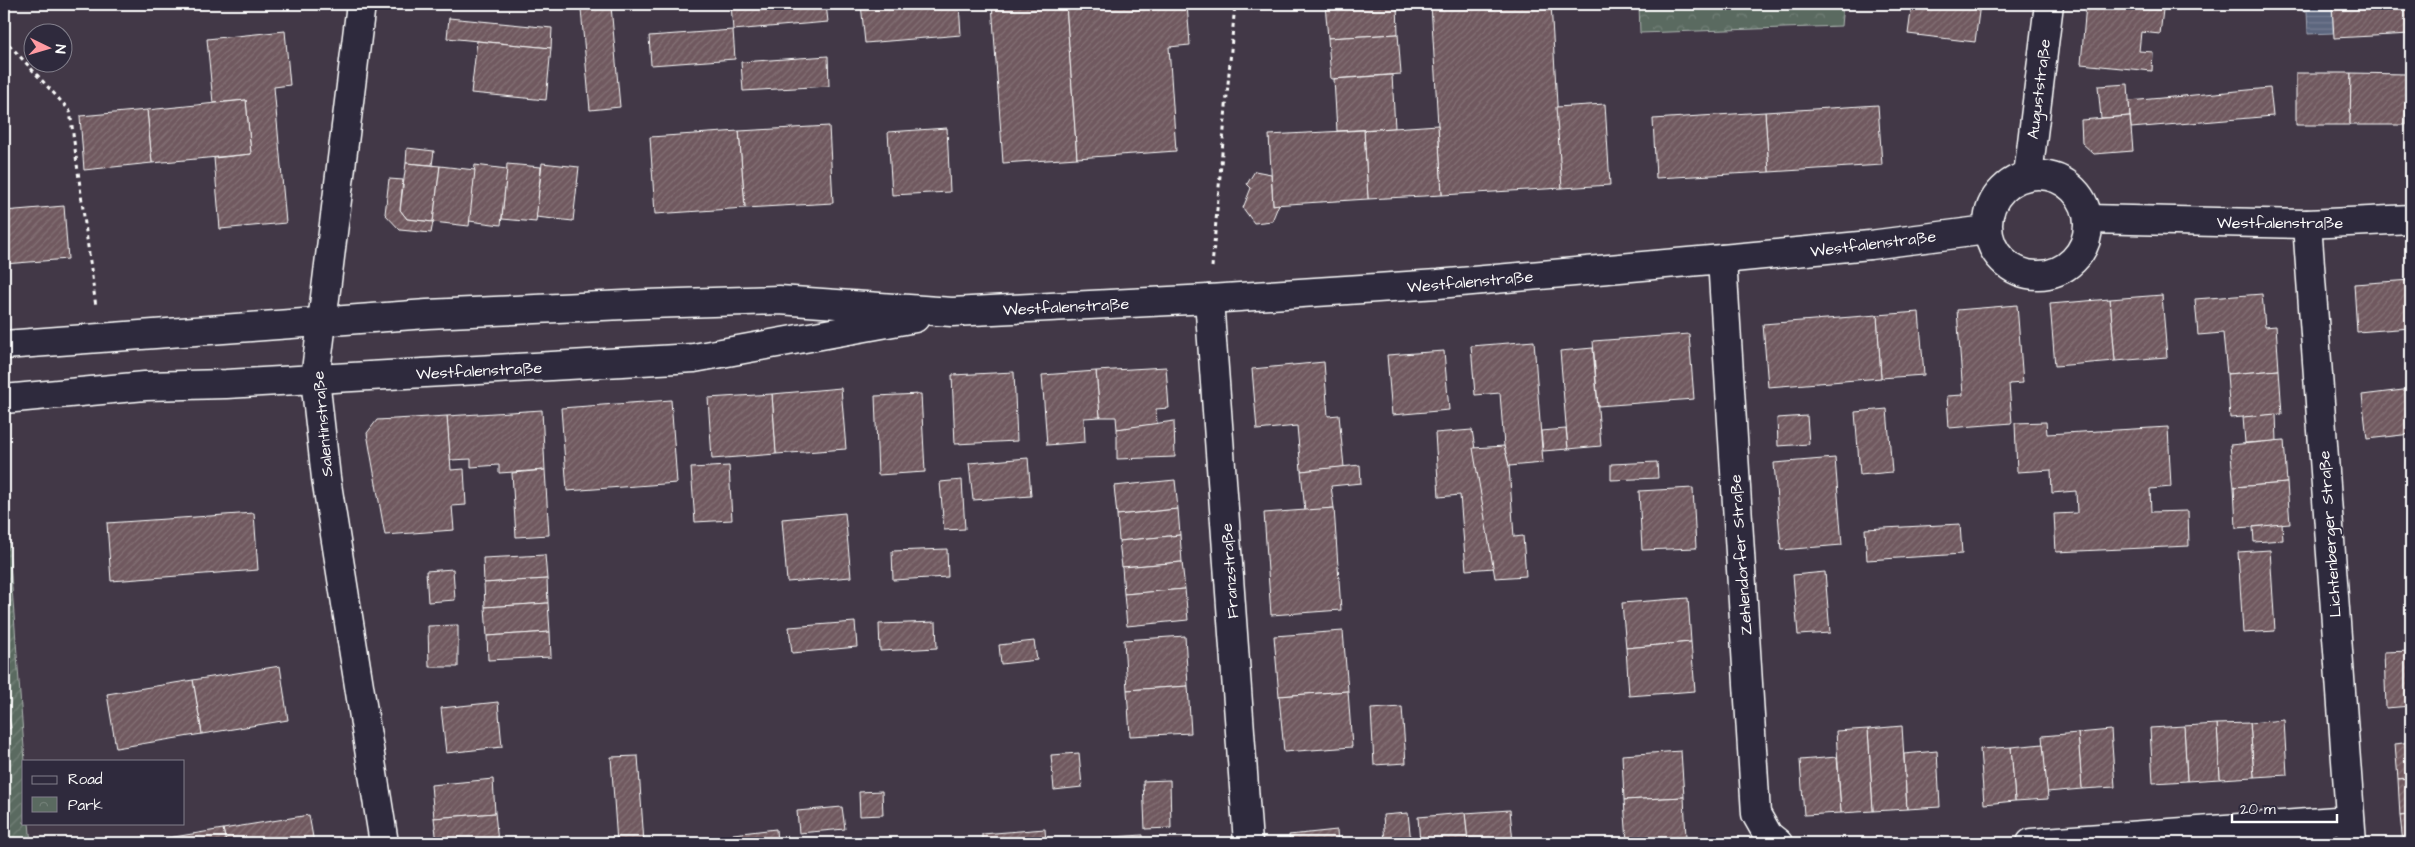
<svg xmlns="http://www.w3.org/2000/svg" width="2415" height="847" font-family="'Architects Daughter',sans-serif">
<defs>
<pattern id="park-crowns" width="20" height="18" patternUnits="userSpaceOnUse" patternTransform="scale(1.25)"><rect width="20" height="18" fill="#5a6a60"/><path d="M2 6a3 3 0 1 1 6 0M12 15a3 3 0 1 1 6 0" fill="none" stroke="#738078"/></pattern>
<pattern id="garden-furrows" width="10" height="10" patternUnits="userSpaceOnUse" patternTransform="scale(1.25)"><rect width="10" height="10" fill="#5a6a60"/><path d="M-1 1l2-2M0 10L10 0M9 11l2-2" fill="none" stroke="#738078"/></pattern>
<pattern id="water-rules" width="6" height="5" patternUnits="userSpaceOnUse" patternTransform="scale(1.25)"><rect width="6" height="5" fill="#5c667e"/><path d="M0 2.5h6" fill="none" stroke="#747d91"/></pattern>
<pattern id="building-hatch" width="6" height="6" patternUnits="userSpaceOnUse" patternTransform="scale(1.25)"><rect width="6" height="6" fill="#6f595e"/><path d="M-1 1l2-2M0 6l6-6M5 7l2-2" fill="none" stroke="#857276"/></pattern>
</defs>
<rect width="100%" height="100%" fill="#423847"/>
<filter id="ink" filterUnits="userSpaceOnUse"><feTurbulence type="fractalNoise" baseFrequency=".02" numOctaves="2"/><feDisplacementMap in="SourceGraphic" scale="10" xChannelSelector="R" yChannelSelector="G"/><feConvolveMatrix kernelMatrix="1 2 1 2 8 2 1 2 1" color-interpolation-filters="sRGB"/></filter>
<g filter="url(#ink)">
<polygon fill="url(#park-crowns)" stroke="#acb4b0" points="1639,4 1843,4 1841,26 1640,33"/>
<polygon fill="url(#garden-furrows)" stroke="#acb4b0" points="4,482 25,761 24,823 29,823 31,843 4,843"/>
<polygon fill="url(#water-rules)" stroke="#9da3b2" points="2301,4 2332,4 2333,33 2308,34 2307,11 2302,11"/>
<g fill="url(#building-hatch)" stroke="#fff">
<polygon points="731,4 826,4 828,22 733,30"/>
<polygon points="861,4 959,4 961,35 865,43"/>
<polygon points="992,4 1066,4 1077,158 1003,163"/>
<polygon points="1066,4 1187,4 1190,45 1169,47 1176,151 1077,158"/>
<polygon points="1325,4 1397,4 1398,34 1328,38"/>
<polygon points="1431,4 1551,4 1562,188 1442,195"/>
<polygon points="1912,4 1980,4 1975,42 1908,34"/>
<polygon points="2086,4 2163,10 2160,34 2141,32 2139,51 2153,52 2152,71 2081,64"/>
<polygon points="2104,4 2133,4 2133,7"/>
<polygon points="2332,4 2411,4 2411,34 2334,38"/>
<polygon points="611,6 620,107 590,110 581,9"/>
<polygon points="449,18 552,28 551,48 447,38"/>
<polygon points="733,30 735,59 651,65 649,36"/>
<polygon points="285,31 290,85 274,87 286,223 220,229 214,158 251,154 246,100 213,103 207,39"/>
<polygon points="1398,34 1401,74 1331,79 1328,38"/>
<polygon points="477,41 551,48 546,100 471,93"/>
<polygon points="828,56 829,86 743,91 741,62"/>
<polygon points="2296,73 2351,73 2350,125 2296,125"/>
<polygon points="2351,73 2406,74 2406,125 2350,125"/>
<polygon points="1392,75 1395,128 1337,131 1334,79"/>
<polygon points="2128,84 2130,116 2101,118 2098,86"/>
<polygon points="2270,88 2273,116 2131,128 2129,101"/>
<polygon points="246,100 251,154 152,163 147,110"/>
<polygon points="1605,104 1610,185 1562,188 1556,107"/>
<polygon points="1878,105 1882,165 1769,172 1765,112"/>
<polygon points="147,110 152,163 84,170 80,116"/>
<polygon points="1765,112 1769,172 1656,178 1653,119"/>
<polygon points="2130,116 2133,151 2094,154 2082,143 2081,120"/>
<polygon points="1438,125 1442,195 1368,199 1364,130"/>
<polygon points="829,126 833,203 745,208 739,131"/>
<polygon points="947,128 950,192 892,195 888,132"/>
<polygon points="1364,130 1368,199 1273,205 1269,135"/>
<polygon points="739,131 745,208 655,214 650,137"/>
<polygon points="407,148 434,151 432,165 406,163"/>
<polygon points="406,163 440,166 433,222 407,219 400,210"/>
<polygon points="542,163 579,167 573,221 536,217"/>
<polygon points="507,164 541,167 536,222 502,219"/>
<polygon points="475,165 507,169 501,225 469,221"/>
<polygon points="440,166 475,170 469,226 433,222"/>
<polygon points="1255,171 1271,174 1273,205 1279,204 1272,221 1254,223 1243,208 1251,188 1247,184"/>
<polygon points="389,179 403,180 400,210 407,219 433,222 431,233 400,230 385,214"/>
<polygon points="64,206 68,259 4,264 4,211"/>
<polygon points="2411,280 2411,328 2357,332 2354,284"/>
<polygon points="2262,294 2265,327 2276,326 2279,370 2227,374 2223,333 2198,335 2195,299"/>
<polygon points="2162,295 2167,357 2115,361 2110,299"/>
<polygon points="2110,299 2115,361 2055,366 2050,304"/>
<polygon points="2017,305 2023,383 2009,384 2012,423 1949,428 1947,396 1963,395 1957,310"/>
<polygon points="1919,312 1924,375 1881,378 1877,315"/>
<polygon points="1877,315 1881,378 1768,387 1763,324"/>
<polygon points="1689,334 1694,399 1598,406 1593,341"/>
<polygon points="1534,341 1543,463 1509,466 1504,446 1500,393 1475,395 1471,346"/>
<polygon points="1593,348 1601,446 1568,449 1560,351"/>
<polygon points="1444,351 1449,410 1392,415 1387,355"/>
<polygon points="1324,362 1328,416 1339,415 1344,467 1301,471 1297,426 1257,430 1252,369"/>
<polygon points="1166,367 1169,408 1156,409 1157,424 1117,429 1116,417 1100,417 1096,371"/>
<polygon points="2279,370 2282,414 2230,418 2227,374"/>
<polygon points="1096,371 1100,417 1084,418 1085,442 1047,445 1042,375"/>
<polygon points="1014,372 1017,441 955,444 952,375"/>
<polygon points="841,388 846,449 776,454 772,394"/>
<polygon points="2411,389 2411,434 2367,439 2362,395"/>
<polygon points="772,394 776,454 712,459 708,398"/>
<polygon points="921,394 925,472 878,475 875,396"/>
<polygon points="671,400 677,483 567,491 561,408"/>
<polygon points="1887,409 1892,472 1860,475 1855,412"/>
<polygon points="542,410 545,470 499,473 499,465 471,467 471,459 450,460 447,416"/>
<polygon points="2276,414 2277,441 2245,443 2243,417"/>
<polygon points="447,416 451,470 464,469 466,505 452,506 454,530 385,535 367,433 377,420"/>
<polygon points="1807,416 1809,444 1778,446 1777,418"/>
<polygon points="1174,421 1175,457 1117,459 1117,429"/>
<polygon points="2046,422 2047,434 2168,427 2171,487 2150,489 2151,512 2188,511 2189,546 2056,552 2054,514 2077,513 2076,491 2052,493 2051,470 2017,472 2015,423"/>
<polygon points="1566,429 1568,449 1543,451 1541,431"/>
<polygon points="1472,430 1494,568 1466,570 1460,495 1439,497 1435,433"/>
<polygon points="2284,440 2287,483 2234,487 2230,445"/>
<polygon points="1504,446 1509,466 1514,537 1523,536 1526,576 1495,578 1473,448"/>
<polygon points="1028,458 1031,496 973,500 969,463"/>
<polygon points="1835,458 1842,545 1781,550 1774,463"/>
<polygon points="1657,462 1658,478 1611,480 1611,464"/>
<polygon points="1360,465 1361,483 1331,486 1334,508 1305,511 1301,471"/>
<polygon points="729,466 732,520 695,522 691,468"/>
<polygon points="545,470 549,535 516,537 512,473"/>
<polygon points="962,480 965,529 944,530 940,482"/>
<polygon points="1175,480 1178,509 1117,515 1114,486"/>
<polygon points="2287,483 2290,524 2236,528 2234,487"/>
<polygon points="1693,488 1696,548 1642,550 1639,491"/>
<polygon points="1334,508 1341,610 1271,615 1264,513"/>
<polygon points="1178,509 1180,535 1119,541 1117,515"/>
<polygon points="254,513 258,570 111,581 107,523"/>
<polygon points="845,513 851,577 787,582 782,519"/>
<polygon points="1960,524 1962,554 1867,560 1865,529"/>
<polygon points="2282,524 2283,540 2254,542 2253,527"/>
<polygon points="1180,535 1182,562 1122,567 1119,541"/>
<polygon points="947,549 948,577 893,580 892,551"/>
<polygon points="2270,550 2275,631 2243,633 2238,552"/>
<polygon points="545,555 547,579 484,583 483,558"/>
<polygon points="1182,562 1185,589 1124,594 1122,567"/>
<polygon points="453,569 455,600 428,602 426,571"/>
<polygon points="1825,572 1830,633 1798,635 1793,575"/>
<polygon points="547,579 548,603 485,607 484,583"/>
<polygon points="1185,589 1188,620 1127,626 1124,594"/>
<polygon points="1688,598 1691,642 1626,648 1622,603"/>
<polygon points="548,603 550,632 487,636 485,607"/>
<polygon points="855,622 857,647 792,653 789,627"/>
<polygon points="936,622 937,648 880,651 879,624"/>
<polygon points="458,625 458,667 429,667 428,626"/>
<polygon points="1343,631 1348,691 1279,696 1274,636"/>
<polygon points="550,632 551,657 488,660 487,636"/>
<polygon points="1185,636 1188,686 1127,690 1124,640"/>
<polygon points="1034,641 1037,660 1001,664 999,645"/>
<polygon points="1691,642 1695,691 1629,696 1626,648"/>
<polygon points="2411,651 2411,706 2386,708 2384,652"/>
<polygon points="280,666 288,720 202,734 193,680"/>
<polygon points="193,680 202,734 116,748 107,694"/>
<polygon points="1188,686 1191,733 1130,736 1127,690"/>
<polygon points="1348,691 1352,747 1284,752 1279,696"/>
<polygon points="4,694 11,728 4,729"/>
<polygon points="498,702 502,747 446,753 441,708"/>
<polygon points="1402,707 1406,763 1374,765 1371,709"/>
<polygon points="2284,720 2287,775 2254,777 2250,723"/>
<polygon points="2250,723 2254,777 2220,779 2217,724"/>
<polygon points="2217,724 2220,779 2187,781 2184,726"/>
<polygon points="1902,726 1907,809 1873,811 1868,729"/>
<polygon points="2184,726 2187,781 2153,783 2150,728"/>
<polygon points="1868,729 1873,811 1841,813 1836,731"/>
<polygon points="2111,730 2115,787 2082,789 2078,733"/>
<polygon points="2078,733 2082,789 2047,792 2042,736"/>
<polygon points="2411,742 2411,778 2398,779 2395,744"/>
<polygon points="2043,744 2048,799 2015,801 2011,747"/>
<polygon points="2011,747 2015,801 1984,804 1980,749"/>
<polygon points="1681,751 1684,797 1624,800 1622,755"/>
<polygon points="1937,751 1940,807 1907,809 1904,754"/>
<polygon points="1079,753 1082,787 1054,790 1051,755"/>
<polygon points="638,756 644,843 617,843 611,757"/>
<polygon points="1837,757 1841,813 1804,815 1800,760"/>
<polygon points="2411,778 2411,815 2400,816 2398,779"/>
<polygon points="493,779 495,813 434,818 431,785"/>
<polygon points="1170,780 1171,828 1145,829 1143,781"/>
<polygon points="882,791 883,815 860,816 859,792"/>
<polygon points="1684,797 1686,838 1627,842 1624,800"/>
<polygon points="842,807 845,829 799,833 797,811"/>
<polygon points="1510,810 1513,843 1468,843 1465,813"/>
<polygon points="495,813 498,842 437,843 434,818"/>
<polygon points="1408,813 1411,843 1385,843 1383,815"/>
<polygon points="1465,813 1468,843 1420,843 1418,817"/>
<polygon points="309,815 314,843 226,843 223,829"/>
<polygon points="2411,815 2411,843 2403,843 2400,816"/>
<polygon points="223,829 226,843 137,843"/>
<polygon points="776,829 777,843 734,843 733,834"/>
<polygon points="1045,829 1046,843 982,843 982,834"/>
<polygon points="1337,830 1338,843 1290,843 1289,835"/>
<polygon points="1143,835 1143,843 1112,843 1112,837"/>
<polygon points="1112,837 1112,843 1073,843 1073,840"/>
<polygon points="950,840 950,843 903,843"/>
</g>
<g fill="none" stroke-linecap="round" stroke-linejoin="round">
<g stroke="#fff" stroke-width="31">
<g id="minor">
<polyline points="2028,175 2049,4"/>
<polyline points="2307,224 2352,843"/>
<polyline points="1722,259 1756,814 1768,835 1778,843"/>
<polyline points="1209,299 1248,843"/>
<polyline points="2031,843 2350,820"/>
</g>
</g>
<g stroke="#fff" stroke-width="31">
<polyline id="tertiary" points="361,4 315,379 326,478 384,843"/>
</g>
<g stroke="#fff" stroke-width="31">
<g id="secondary">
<circle cx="2038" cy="225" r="50"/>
<polyline points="2088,219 2307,224 2411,219"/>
<polyline points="4,345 427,314 647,304 779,300 952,312 1209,299 1438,284 1722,259 1870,245 1987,230"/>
<polyline points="4,399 145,386 226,384 694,358 915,318"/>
</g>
</g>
<g stroke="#fff" stroke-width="3" stroke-dasharray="4 4" stroke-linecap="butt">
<polyline points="4,39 70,111 96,307"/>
<polyline points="1212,267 1235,4"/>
</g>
<use href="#minor" stroke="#2f2a3d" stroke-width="28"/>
<use href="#tertiary" stroke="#2f2a3d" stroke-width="28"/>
<use href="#secondary" stroke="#2f2a3d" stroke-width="28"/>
</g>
</g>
<g text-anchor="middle" stroke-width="4" stroke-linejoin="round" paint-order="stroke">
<g font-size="16" fill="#fff" stroke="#2f2a3d">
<text transform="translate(2038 89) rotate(-83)" y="6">Auguststraße</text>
<text x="2280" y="228">Westfalenstraße</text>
<text transform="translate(1873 243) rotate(-7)" y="6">Westfalenstraße</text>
<text transform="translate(1470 281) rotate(-5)" y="6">Westfalenstraße</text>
<text transform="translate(1066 306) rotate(-3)" y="6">Westfalenstraße</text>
<text transform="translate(479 370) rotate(-3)" y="6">Westfalenstraße</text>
<text transform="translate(322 424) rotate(-95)" y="6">Salentinstraße</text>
<text transform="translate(2329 534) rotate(-94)" y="6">Lichtenberger Straße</text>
<text transform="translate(1740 555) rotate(-94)" y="6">Zehlendorfer Straße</text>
<text transform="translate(1229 571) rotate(-94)" y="6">Franzstraße</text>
</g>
</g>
<rect width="2415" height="847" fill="none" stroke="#2f2a3d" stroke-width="20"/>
<rect x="10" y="10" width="2395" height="827" fill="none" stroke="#fff" stroke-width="2" filter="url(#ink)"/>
<rect x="22" y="760" width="162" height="65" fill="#2f2a3d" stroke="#827f8b"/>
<rect x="32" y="776" width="25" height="8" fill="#2f2a3d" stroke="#827f8b"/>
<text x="68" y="784" font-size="15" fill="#ffffff">Road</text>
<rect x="32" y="797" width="25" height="15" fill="url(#park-crowns)" stroke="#827f8b"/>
<text x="68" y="810" font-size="15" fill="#ffffff">Park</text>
<g transform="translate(48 48) rotate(95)"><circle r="24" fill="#2f2a3d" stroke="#827f8b"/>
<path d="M0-4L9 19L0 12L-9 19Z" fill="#ff9aa2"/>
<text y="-8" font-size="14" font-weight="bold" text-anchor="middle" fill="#ffffff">N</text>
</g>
<path d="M2232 814v8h105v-8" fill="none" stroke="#ffffff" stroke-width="2.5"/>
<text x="2240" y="814" font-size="15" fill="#ffffff" stroke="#2f2a3d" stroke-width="4" paint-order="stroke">20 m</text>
</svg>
